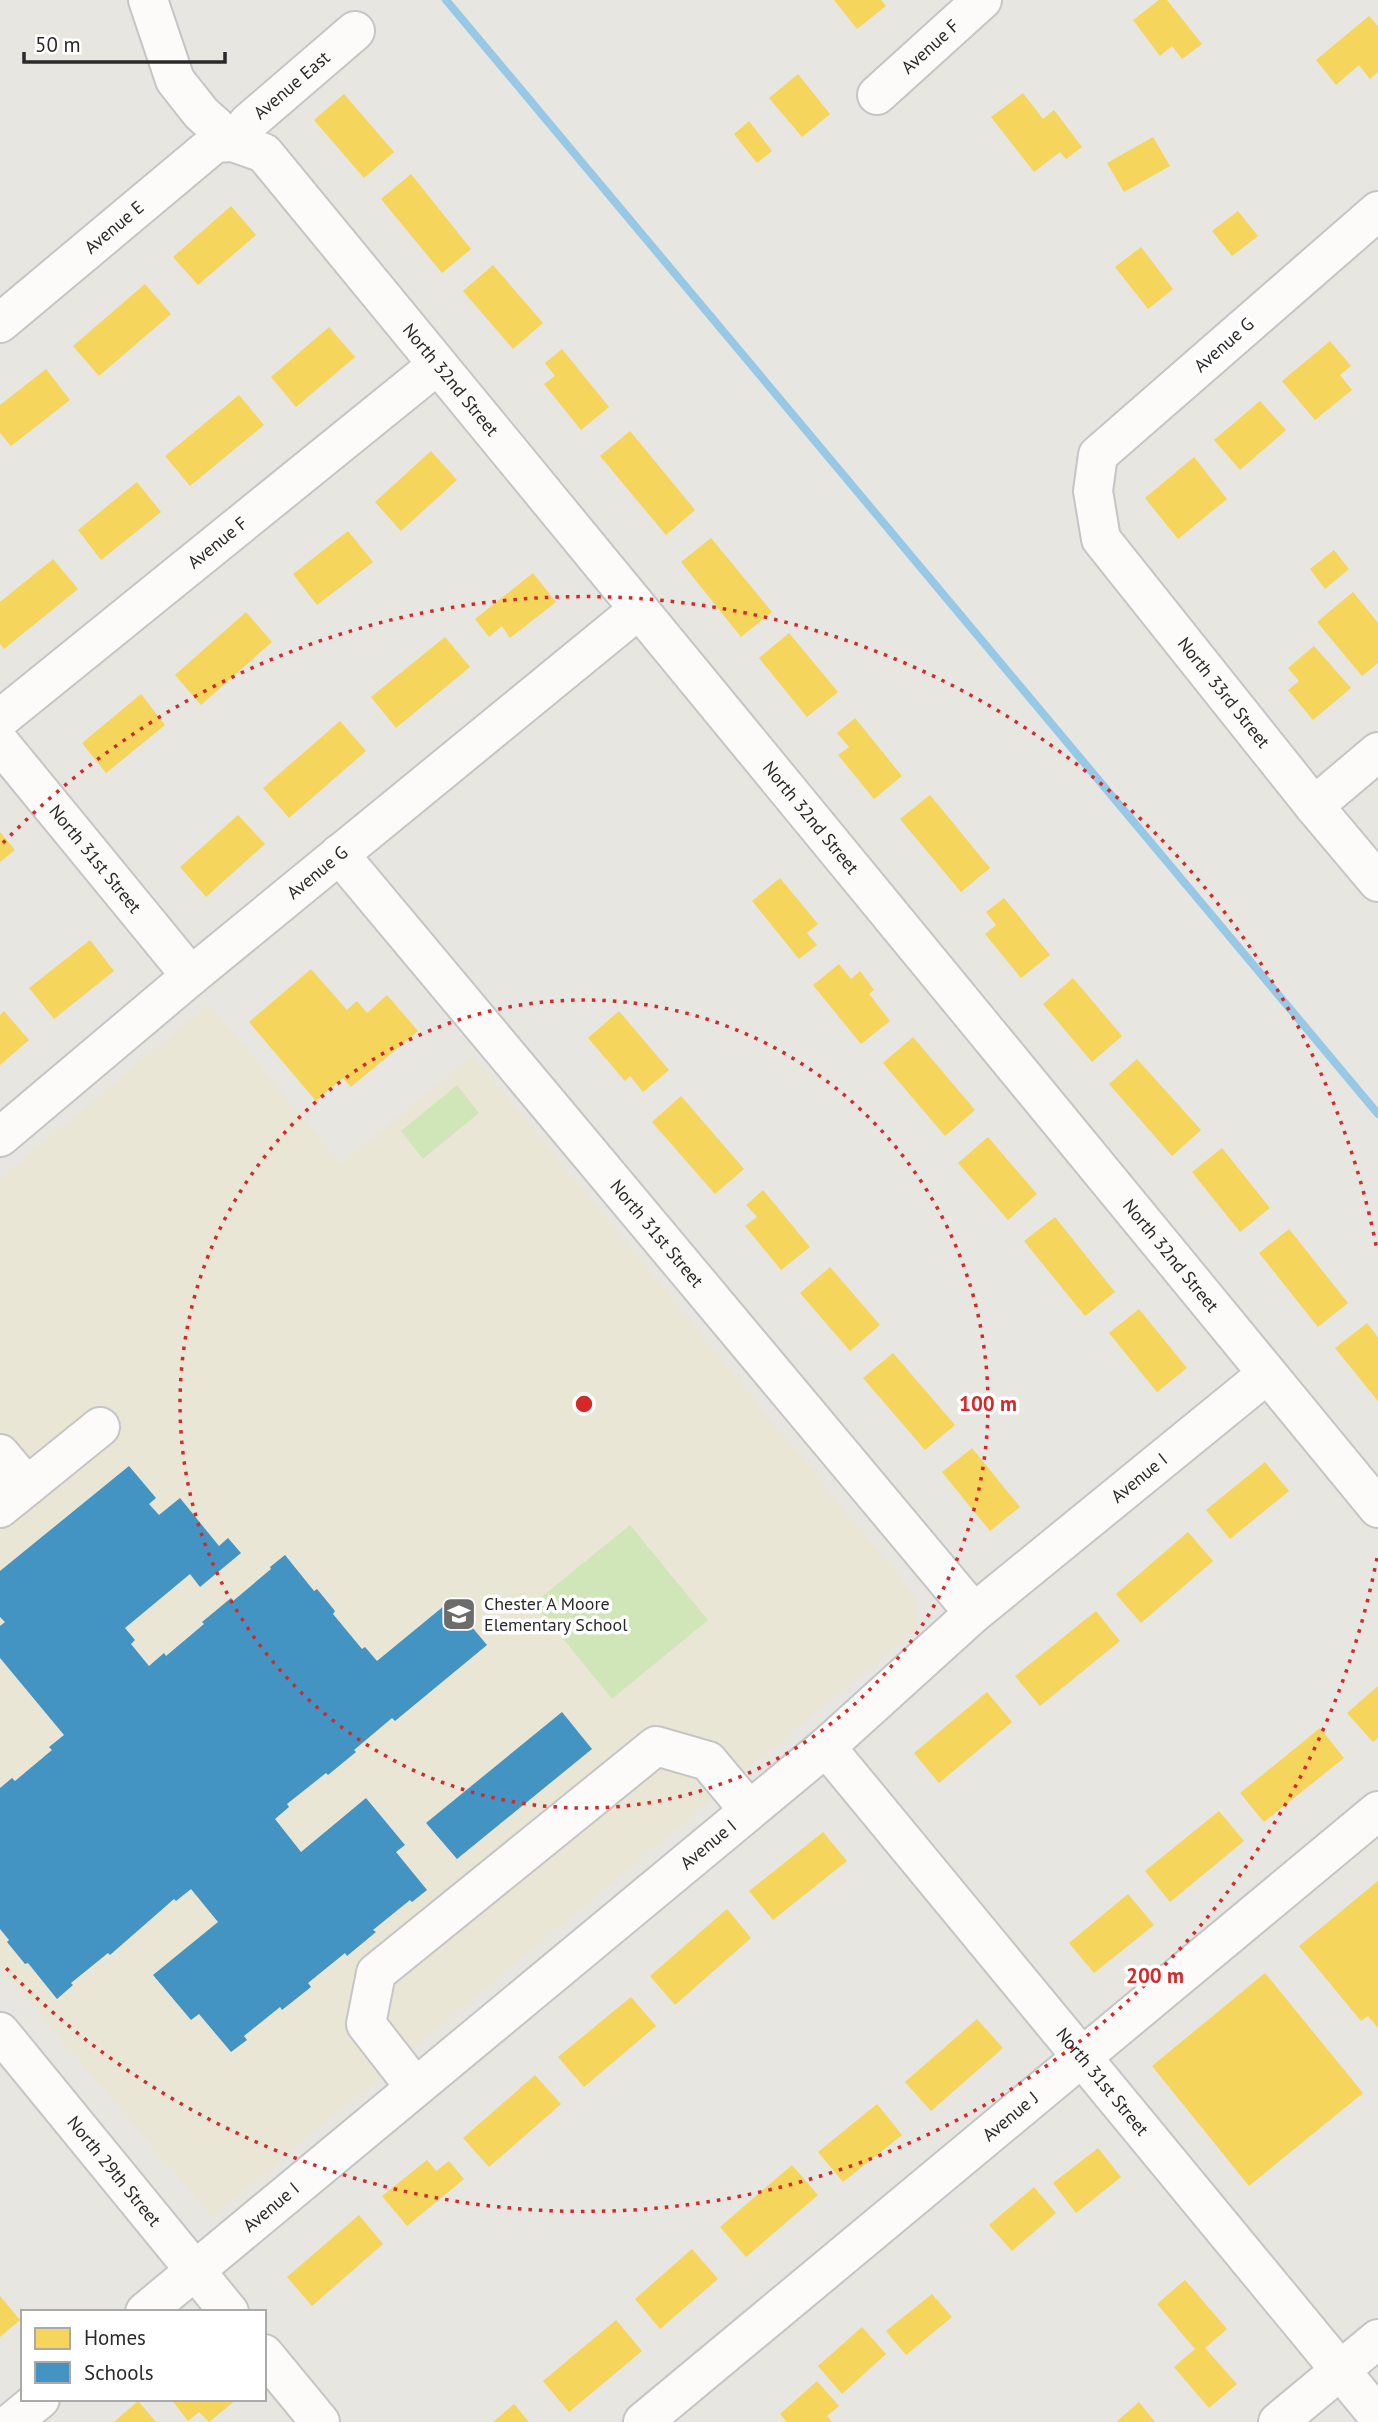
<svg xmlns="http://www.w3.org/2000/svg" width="1378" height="2422" font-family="'PT Sans',sans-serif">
<rect width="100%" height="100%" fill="#e8e6e0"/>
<polygon fill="#eae6d6" points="209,1004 341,1164 473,1055 918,1600 916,1629 212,2217 0,1967 0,1179"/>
<g fill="#d0e6b8">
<polygon points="457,1085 479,1113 423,1159 401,1131"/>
<polygon points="630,1525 708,1620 612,1699 534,1603"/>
</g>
<g fill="#f6d55c">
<polygon points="834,0 881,0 886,6 857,29"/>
<polygon points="1159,0 1167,0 1202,44 1182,59 1172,46 1160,56 1133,20"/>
<polygon points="1369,16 1378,26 1378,72 1370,79 1359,65 1336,85 1316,60"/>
<polygon points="798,74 830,114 802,137 769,98"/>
<polygon points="1023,93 1043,119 1054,110 1082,147 1066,159 1060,152 1034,172 991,117"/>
<polygon points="344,94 394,152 364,178 314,120"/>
<polygon points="749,121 772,151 757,163 734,134"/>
<polygon points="1153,137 1170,166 1124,192 1107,163"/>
<polygon points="411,174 471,249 442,273 381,199"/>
<polygon points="231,206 256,235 198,285 173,257"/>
<polygon points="1238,211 1258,236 1232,256 1212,231"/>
<polygon points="1141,247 1173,289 1148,309 1115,267"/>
<polygon points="493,265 543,323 513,349 463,291"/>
<polygon points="145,284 171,314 99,376 73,346"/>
<polygon points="329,327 355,357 296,407 271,377"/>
<polygon points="1330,341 1351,366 1340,375 1352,390 1315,420 1282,381"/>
<polygon points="562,349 609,407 581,430 544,384 555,376 545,363"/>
<polygon points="46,369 70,400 11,446 0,433 0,405"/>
<polygon points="239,395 264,425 190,486 165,456"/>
<polygon points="1260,401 1286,430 1240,470 1214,440"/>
<polygon points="630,431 695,510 666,535 600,456"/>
<polygon points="431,451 457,480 401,531 375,502"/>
<polygon points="1194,457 1227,499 1178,539 1145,498"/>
<polygon points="137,482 161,512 101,560 78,530"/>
<polygon points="348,531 373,562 317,605 293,574"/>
<polygon points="711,538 772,612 741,637 681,562"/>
<polygon points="1334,550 1349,569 1325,589 1310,569"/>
<polygon points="53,559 78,589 4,649 0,644 0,602"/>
<polygon points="533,573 556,602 510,638 502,626 489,637 475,619"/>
<polygon points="1353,592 1378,623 1378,663 1362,676 1317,622"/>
<polygon points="246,612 272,642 201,705 175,675"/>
<polygon points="789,633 838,692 807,717 759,658"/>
<polygon points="445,637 470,667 396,728 371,697"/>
<polygon points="1314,646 1351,688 1313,720 1288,690 1299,681 1288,668"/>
<polygon points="141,694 165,725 106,773 82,743"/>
<polygon points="855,718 902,776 874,799 838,755 849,747 837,733"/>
<polygon points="340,721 366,751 289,818 263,788"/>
<polygon points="930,795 990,868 961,892 900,819"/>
<polygon points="238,815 265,844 206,897 180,867"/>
<polygon points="0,832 15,850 0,862"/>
<polygon points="780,878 818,924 807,933 817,945 799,959 752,901"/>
<polygon points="1004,898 1050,955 1021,978 985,934 996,925 986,912"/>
<polygon points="90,940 114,971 54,1019 29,988"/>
<polygon points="839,964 851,979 860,971 874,990 869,994 890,1021 861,1044 813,985"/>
<polygon points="311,969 347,1010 357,1001 367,1013 387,995 418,1031 351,1087 343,1078 316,1101 249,1022"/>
<polygon points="1073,978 1122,1036 1092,1062 1043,1004"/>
<polygon points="4,1011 29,1040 0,1065 0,1015"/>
<polygon points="619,1011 669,1070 643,1092 630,1076 625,1081 588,1038"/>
<polygon points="913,1037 975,1110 945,1136 883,1063"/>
<polygon points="1137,1059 1201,1130 1172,1156 1109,1084"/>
<polygon points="681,1096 744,1169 715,1194 652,1122"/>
<polygon points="988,1137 1037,1194 1008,1220 958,1163"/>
<polygon points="1222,1148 1270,1208 1240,1232 1192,1172"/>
<polygon points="763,1190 810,1247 781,1270 745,1226 757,1217 746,1205"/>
<polygon points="1055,1217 1115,1292 1085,1316 1024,1241"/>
<polygon points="1289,1229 1348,1303 1318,1327 1259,1253"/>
<polygon points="830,1267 880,1325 850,1351 800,1293"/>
<polygon points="1139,1309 1187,1368 1157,1392 1109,1333"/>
<polygon points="1367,1323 1378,1337 1378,1401 1335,1348"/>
<polygon points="893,1353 955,1425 925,1450 863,1378"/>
<polygon points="972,1448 1020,1507 990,1531 942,1472"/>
<polygon points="1265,1462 1289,1491 1230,1539 1206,1510"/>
<polygon points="1188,1532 1213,1561 1141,1623 1116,1594"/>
<polygon points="1096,1611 1120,1641 1040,1706 1015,1676"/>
<polygon points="1378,1686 1378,1738 1373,1742 1347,1713"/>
<polygon points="987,1692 1012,1722 939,1783 914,1753"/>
<polygon points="1320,1728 1344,1758 1264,1822 1240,1793"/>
<polygon points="1219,1811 1244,1841 1170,1902 1145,1871"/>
<polygon points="823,1832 847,1861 773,1920 749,1891"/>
<polygon points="1378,1881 1378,2028 1368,2016 1361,2021 1299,1946"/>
<polygon points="1128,1894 1154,1925 1094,1973 1069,1943"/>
<polygon points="727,1909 751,1938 675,2005 650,1976"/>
<polygon points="1265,1973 1363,2093 1249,2186 1152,2066"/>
<polygon points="631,1997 656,2026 584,2087 558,2057"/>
<polygon points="977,2019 1003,2048 931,2111 905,2082"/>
<polygon points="535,2075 561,2104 489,2167 463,2138"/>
<polygon points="877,2104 902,2135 843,2182 818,2152"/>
<polygon points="1098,2148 1121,2177 1076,2213 1053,2183"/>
<polygon points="427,2160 436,2171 449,2161 464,2179 407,2226 382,2196"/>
<polygon points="792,2165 818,2195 746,2257 720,2227"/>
<polygon points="1034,2187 1056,2213 1012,2251 989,2225"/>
<polygon points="359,2215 383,2244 312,2306 287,2277"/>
<polygon points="692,2249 718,2279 660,2329 635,2299"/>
<polygon points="1185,2280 1227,2329 1205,2348 1237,2384 1209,2408 1174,2367 1195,2349 1157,2304"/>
<polygon points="932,2294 952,2317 906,2355 886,2331"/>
<polygon points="0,2296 20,2320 0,2337"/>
<polygon points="616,2320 642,2351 569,2412 543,2381"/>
<polygon points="862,2327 886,2354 842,2394 818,2366"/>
<polygon points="817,2381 839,2406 827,2416 832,2422 787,2422 780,2414"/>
<polygon points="171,2399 237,2399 209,2422 199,2412 188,2421"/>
<polygon points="138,2401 156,2422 114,2422"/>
<polygon points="1139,2402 1155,2422 1116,2422"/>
<polygon points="514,2404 529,2422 493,2422"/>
</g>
<g fill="#4393c3">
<polygon points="129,1466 156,1498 149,1504 159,1515 180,1498 219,1546 228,1538 241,1553 200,1587 190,1574 125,1628 135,1640 131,1644 149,1666 164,1653 166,1656 204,1624 202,1622 231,1598 233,1601 271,1569 270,1567 285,1555 314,1591 317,1589 335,1611 333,1614 362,1649 365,1647 377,1661 450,1601 487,1645 395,1721 392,1718 354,1750 356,1752 328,1775 326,1773 287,1804 289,1807 275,1819 301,1852 366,1798 405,1845 396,1852 427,1890 412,1902 410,1900 373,1930 376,1932 347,1956 345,1953 308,1983 311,1987 282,2010 280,2007 244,2036 247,2040 231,2052 199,2014 191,2020 153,1975 218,1922 191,1889 176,1901 174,1899 110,1955 108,1953 71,1983 73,1985 57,1999 28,1963 25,1964 7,1942 9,1940 0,1929 0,1788 12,1778 15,1781 52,1750 49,1747 64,1735 0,1658 0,1626 5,1622 0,1617 0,1571"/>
<polygon points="562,1712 592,1749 457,1859 426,1823"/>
</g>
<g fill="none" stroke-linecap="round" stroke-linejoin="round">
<polyline stroke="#97c9e6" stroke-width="8" points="446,0 1378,1114"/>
<g stroke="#c5c5c5" stroke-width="42">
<g id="minor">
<polyline points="148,0 175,80 201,113 233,142"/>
<path id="s1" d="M877,95l105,-95"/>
<path id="s2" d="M233,142l15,-19 107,-92"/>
<path id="s3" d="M1378,211l-280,244 -5,36 8,48 213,267 64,76"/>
<path id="s4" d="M0,323l215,-180 18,-1 31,11 1114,1355"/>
<path id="s5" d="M0,719l436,-353"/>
<path id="s6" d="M0,743l191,233"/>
<polyline points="1314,806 1378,752"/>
<path id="s7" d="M339,854l635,759"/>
<path id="s8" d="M0,1137l191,-161 447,-366"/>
<polyline points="0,1454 27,1486"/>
<polyline points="0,1508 100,1427"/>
<path id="s9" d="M826,1747l552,669"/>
<path id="s10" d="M0,2032l229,280"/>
<polyline points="415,2087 366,2024 376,1973 656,1746 708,1761 749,1810"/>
<path id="s11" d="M145,2312l681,-565 148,-134 293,-239"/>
<polyline points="264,2354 320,2422"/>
<polyline points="12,2422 40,2399"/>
<path id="s12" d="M643,2422l735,-611"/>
<polyline points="1278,2422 1378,2339"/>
</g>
</g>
<use href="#minor" stroke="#fcfbfa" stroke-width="38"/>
</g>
<g fill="none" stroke="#d62828" stroke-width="3.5" stroke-dasharray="3.5 7">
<circle cx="584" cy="1404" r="404"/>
<path d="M1377 1558A808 808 0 0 1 3 1965M3 843A808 808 0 0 1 1377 1250"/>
</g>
<defs>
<g id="school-square" transform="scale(1.75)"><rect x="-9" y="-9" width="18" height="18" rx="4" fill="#6c6c6a" stroke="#fff"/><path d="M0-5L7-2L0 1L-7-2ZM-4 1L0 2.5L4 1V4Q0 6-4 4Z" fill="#fff"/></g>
</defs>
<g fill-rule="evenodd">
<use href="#school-square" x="459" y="1614"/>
</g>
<g text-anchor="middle" stroke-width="7" stroke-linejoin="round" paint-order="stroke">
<g font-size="18" fill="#2a2a2a" stroke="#fff">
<text dy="6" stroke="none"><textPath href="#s1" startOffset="72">Avenue F</textPath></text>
<text dy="6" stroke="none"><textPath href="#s2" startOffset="82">Avenue East</textPath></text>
<text dy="6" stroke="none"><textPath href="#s4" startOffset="149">Avenue E</textPath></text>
<text transform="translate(1224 345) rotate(-41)" y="6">Avenue G</text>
<text dy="6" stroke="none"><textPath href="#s4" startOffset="625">North 32nd Street</textPath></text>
<text dy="6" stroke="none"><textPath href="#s5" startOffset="280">Avenue F</textPath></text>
<text dy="6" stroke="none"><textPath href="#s3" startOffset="653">North 33rd Street</textPath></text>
<text dy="6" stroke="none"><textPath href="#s4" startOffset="1192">North 32nd Street</textPath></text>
<text dy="6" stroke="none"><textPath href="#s6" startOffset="150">North 31st Street</textPath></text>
<text dy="6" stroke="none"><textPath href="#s8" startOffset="413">Avenue G</textPath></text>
<text dy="6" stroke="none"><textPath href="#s7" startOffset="495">North 31st Street</textPath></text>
<text dy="6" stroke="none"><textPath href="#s4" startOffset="1759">North 32nd Street</textPath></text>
<text dy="6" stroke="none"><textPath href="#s11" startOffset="1298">Avenue I</textPath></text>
<text dy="6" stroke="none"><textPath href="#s11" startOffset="732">Avenue I</textPath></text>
<text dy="6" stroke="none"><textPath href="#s9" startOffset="434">North 31st Street</textPath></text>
<text dy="6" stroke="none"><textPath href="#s12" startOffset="478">Avenue J</textPath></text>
<text dy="6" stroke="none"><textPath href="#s10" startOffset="180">North 29th Street</textPath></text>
<text dy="6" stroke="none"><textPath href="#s11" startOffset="164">Avenue I</textPath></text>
</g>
<g font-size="18" fill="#2a2a2a" stroke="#fff" text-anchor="start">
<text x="484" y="1610">Chester A Moore<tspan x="484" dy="21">Elementary School</tspan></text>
</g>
</g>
<circle cx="584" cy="1404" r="10" fill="#d62828" stroke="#fff" stroke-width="3.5"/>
<g font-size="21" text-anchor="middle" font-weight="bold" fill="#d62828" stroke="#fff" stroke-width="7" stroke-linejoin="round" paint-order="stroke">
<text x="988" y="1411">100 m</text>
<text x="1155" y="1983">200 m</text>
</g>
<rect x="21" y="2310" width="245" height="91" fill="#ffffff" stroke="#aaaaaa" stroke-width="2"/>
<rect x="35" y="2328" width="35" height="21" fill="#f6d55c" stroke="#aaaaaa" stroke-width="2"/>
<text x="84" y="2345" font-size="21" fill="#2a2a2a">Homes</text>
<rect x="35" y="2362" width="35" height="21" fill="#4393c3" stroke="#aaaaaa" stroke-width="2"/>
<text x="84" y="2380" font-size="21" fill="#2a2a2a">Schools</text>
<path d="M24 52v10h201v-10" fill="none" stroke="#2a2a2a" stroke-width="3.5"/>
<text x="35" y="52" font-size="21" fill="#2a2a2a" stroke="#ffffff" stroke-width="5" paint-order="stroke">50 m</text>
</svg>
